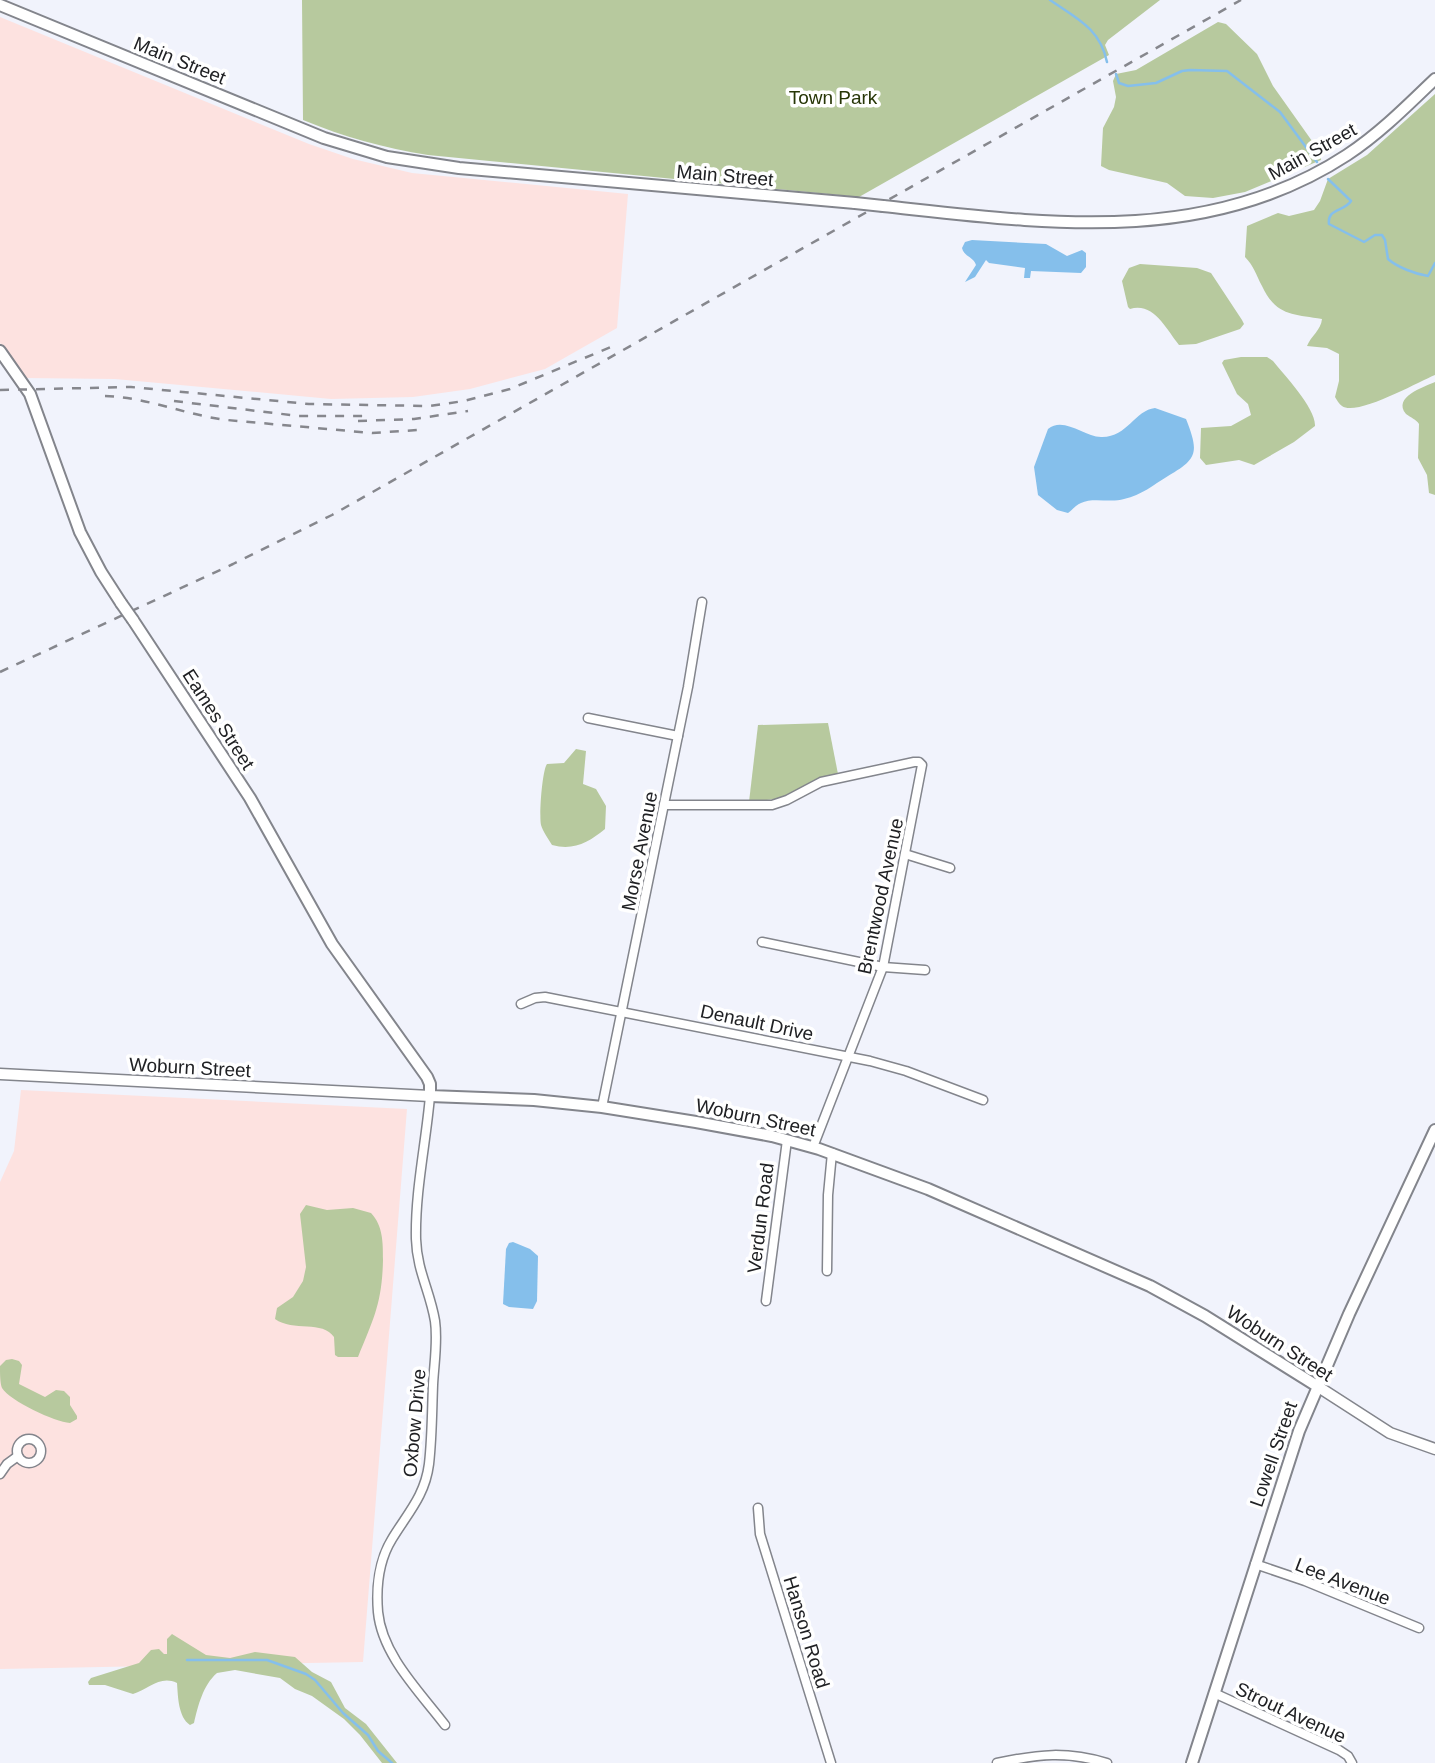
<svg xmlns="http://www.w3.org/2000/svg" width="1435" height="1763" font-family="Helvetica,sans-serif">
<rect width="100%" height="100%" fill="#f1f3fc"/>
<g fill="#fde2e0">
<polygon points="0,17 309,144 353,159 412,173 628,194 617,328 545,369 470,389 413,397 331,399 115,379 24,378 0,343"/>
<polygon points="21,1090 407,1109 363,1662 0,1669 0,1182 14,1151"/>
</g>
<g fill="#b7c99e">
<path d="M302,0h858l-52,40 -3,5 4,10 -250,142 -431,-42c-44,-7 -84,-18 -125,-35z"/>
<polygon points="1218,22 1226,24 1257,54 1273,86 1312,141 1321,155 1321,160 1245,192 1213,198 1185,196 1167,183 1109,170 1101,166 1103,128 1114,107 1116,97 1113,81 1116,74 1136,70"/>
<path d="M1435,94v281c-17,7 -79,42 -93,31 -3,-2 -5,-6 -7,-9l4,-16v-27l-12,-6 -20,-2c4,-10 14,-16 15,-27 -29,-5 -46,-3 -60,-33 -6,-11 -8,-20 -17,-29l2,-31 31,-13 11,3 25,-6 6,-9 8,-22 39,-24z"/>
<path d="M1140,264l57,4 14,5 31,47 2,4 -4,5 -44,15 -17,1c-13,-16 -25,-43 -49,-36l-2,-2 -6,-26 7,-13z"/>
<path d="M1241,357h26l6,4c11,14 43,47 42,65l-21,16 -40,23 -15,-5 -33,5 -6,-7 1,-30 30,-2 20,-11 -3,-11 -11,-10 -15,-31 2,-3z"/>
<path d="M1435,382v113l-6,-2 -2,-18 -9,-17 1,-34c-3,-5 -8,-6 -13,-10 -14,-17 18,-27 29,-32z"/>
<polygon points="828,723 838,774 785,798 749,802 758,725"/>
<path d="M576,749l10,2 -3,33 13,5 10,17 -1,23c-16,13 -31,22 -53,16 -4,-7 -9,-13 -11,-20 -2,-9 1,-54 6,-61l17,-1z"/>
<path d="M306,1205l21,5 26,-2 18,5c12,13 12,29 12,47 -1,43 -9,58 -25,97h-20l-3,-2 -1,-18c-11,-17 -41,-5 -59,-18l2,-11 16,-11 10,-16 3,-14 -6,-53z"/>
<path d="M12,1359l7,2 3,4 -3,19 26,13 11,-7 8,1 6,6v8l7,11v3l-7,4c-15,-1 -60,-22 -68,-35 -2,-5 -2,-15 -2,-22l6,-6z"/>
<path d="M172,1634l34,21 24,3 25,-6 40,5 17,15 19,10 14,26 21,16 31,39h-15l-22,-28 -16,-16 -32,-23 -17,-7 -15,-11 -45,-8 -18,3c-14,12 -19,33 -23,50l-4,2c-12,-8 -12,-29 -13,-42 -17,-8 -28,6 -44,11l-28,-9h-16l-1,-3 3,-4 48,-15 12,-13 8,-1 5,5h3v-15z"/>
</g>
<g fill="#85bfeb">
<path d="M972,240l74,4 21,12 15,-6 4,3v14l-5,6 -50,-2 -1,7h-6l1,-10 -36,-5 -3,-3 -11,17 -10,5 11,-17c-3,-9 -12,-8 -14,-17l3,-6z"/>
<path d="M1155,408l31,11c13,33 12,40 -18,57 -15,9 -26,19 -44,23 -13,4 -32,-2 -43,4 -5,2 -9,7 -13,10l-11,-3 -19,-15 -4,-28 14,-38c16,-13 36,8 53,8 26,1 34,-27 54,-29z"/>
<polygon points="513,1242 530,1249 538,1256 537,1301 533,1309 509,1307 503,1304 506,1249 509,1243"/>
</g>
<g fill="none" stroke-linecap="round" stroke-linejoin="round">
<g stroke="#85bfeb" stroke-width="2.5">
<path d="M1050,0c26,18 50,28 57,62"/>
<polyline points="1116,74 1119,83 1128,86 1156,83 1182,71 1190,70 1227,71 1280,112 1317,162"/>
<path d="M1328,179l23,22c-7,11 -24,7 -22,23l35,18 11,-7h7l3,5 3,19c9,8 27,15 40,17l7,-13"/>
<polyline points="187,1660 267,1660 306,1674 315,1680 343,1713 368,1735 378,1751 392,1763"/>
</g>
<g stroke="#83858c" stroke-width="11">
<g id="minor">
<polyline points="588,718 678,736"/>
<polyline points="664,805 772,805 787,800 821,782 914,762 919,762 922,765 883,967 813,1147"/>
<polyline points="905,854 950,868"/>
<polyline points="762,942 883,967 925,970"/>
<polyline points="521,1004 535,998 545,997 870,1061 906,1071 983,1100"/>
<path d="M430,1096c-4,47 -15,95 -14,143 1,32 14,52 19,82 3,21 -1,43 -2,64 -1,26 -1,53 -4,79 -4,32 -22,50 -37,75 -13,21 -16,49 -14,73 4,43 42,80 67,113"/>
<polyline points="602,1107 688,687 702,602"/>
<polyline points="827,1271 828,1195 832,1153"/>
<polyline points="766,1301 787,1140"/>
<circle cx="29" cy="1451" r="12"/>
<polyline points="0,1474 7,1464 18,1456"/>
<polyline points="758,1508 760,1534 831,1763"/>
<polyline points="1255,1564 1305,1581 1419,1628"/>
<polyline points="1214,1693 1339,1750 1348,1756 1352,1763"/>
<path d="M997,1763c42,-9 69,-12 110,0"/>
</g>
</g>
<g stroke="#83858c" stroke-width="13">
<g id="tertiary">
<polyline points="0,1074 430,1096"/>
<polyline points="1317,1386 1390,1433 1435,1449"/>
</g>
</g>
<g stroke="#83858c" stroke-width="14">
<g id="secondary">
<polyline points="0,5 324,138 387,157 459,168 855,203"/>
<path d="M883,206c159,17 322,42 464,-51 32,-21 60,-49 88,-76"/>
<polyline points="0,351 30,394 80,532 101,572 121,603"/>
<polyline points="133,620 250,798 332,944 427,1077 430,1084 430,1096 534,1100 602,1107 696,1122 772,1136 819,1149 928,1189 1150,1286 1205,1316 1317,1386"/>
<polyline points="1192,1763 1299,1431 1349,1314 1435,1130"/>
</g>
</g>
<use href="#minor" stroke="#fff" stroke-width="8"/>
<use href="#tertiary" stroke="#fff" stroke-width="10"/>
<use href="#secondary" stroke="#fff" stroke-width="10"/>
<g stroke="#86878d" stroke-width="2.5" stroke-dasharray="9 9" stroke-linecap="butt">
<polyline points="0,390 131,387 309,404 429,406 464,401 510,389 618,344"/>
<path d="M105,396c42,1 80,19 122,24l145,13 46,-3"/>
<polyline points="174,401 299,416 369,416"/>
<polyline points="358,421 414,419 468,411"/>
<polyline points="0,672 233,564 332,515 1241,0"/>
</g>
<g stroke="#83858c" stroke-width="14" stroke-linecap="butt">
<g id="secondary-bridge">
<polyline points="855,203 883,206"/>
<polyline points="121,603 133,620"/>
</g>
</g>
<use href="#secondary-bridge" stroke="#fff" stroke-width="10"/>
</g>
<g text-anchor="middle" stroke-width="7" stroke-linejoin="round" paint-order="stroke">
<g font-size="19" fill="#202124" stroke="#fff">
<text transform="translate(180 60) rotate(22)" y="7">Main Street</text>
<text transform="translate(1312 151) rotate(-29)" y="7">Main Street</text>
<text transform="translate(725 175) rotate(5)" y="7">Main Street</text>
<text transform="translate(219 719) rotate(57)" y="7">Eames Street</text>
<text transform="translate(639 851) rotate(-79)" y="7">Morse Avenue</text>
<text transform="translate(880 896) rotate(-78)" y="7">Brentwood Avenue</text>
<text transform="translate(757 1022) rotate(12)" y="7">Denault Drive</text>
<text transform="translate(190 1067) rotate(3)" y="7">Woburn Street</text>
<text transform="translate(756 1117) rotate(12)" y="7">Woburn Street</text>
<text transform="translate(760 1218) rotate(-83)" y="7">Verdun Road</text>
<text transform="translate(1280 1343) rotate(33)" y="7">Woburn Street</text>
<text transform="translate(414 1423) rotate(-85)" y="7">Oxbow Drive</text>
<text transform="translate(1273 1454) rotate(-71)" y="7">Lowell Street</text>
<text transform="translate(1343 1581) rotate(21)" y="7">Lee Avenue</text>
<text transform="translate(807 1632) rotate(73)" y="7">Hanson Road</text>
<text transform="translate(1291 1712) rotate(25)" y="7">Strout Avenue</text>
</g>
<g font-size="19" fill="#273607" stroke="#fff">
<text x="833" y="104">Town Park</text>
</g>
</g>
</svg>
